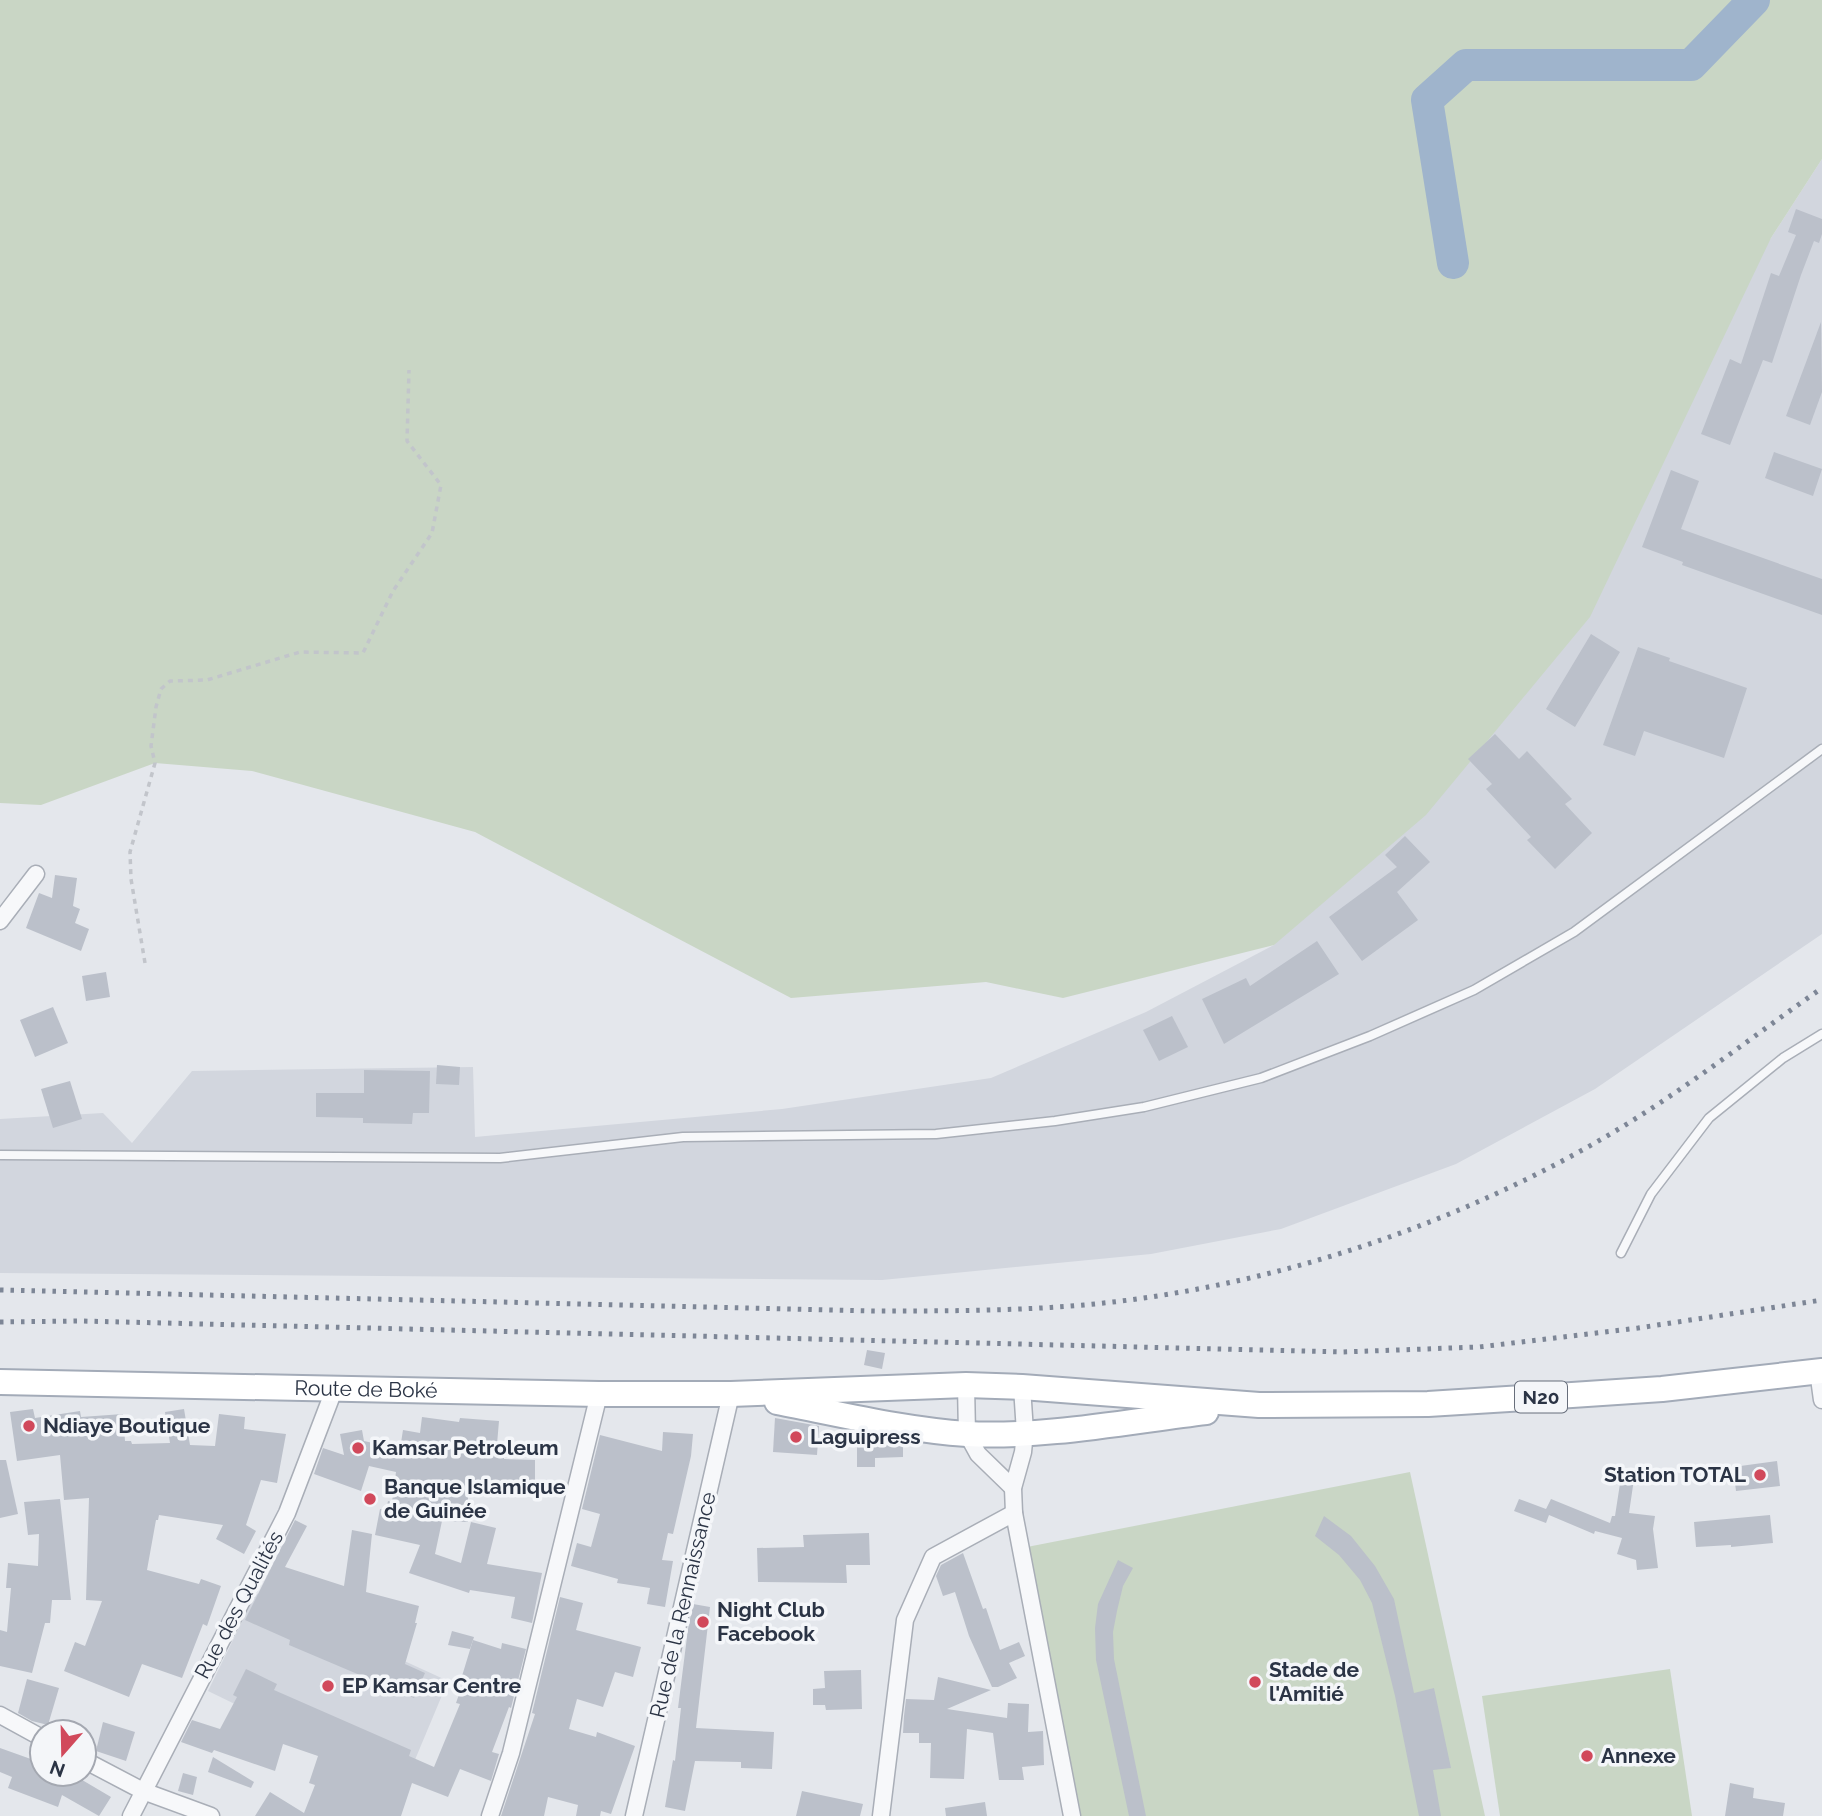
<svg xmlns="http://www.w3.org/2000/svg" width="1822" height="1816" font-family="Raleway,sans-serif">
<rect width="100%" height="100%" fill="#e4e7ec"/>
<g fill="#d2d6de">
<polygon points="1822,159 1822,934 1595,1089 1456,1164 1281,1229 1151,1254 882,1280 0,1273 0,1119 103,1113 132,1143 192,1071 473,1067 475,1137 782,1109 991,1078 1146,1012 1274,945 1771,238"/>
<polygon points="256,1593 448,1681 404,1786 208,1691"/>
</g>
<g fill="#c9d6c5">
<polygon points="0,0 1822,0 1822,159 1771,238 1590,617 1426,815 1274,945 1063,998 986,982 791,998 475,832 252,771 155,763 41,805 0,803"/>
<polygon points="1410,1472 1485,1816 1079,1816 1027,1547"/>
<polygon points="1670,1669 1692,1816 1500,1816 1482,1696"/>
</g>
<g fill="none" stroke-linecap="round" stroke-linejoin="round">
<polyline stroke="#9fb4cc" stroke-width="32" points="1453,263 1427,100 1466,65 1691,65 1754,0"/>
</g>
<g fill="#bbc0ca">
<polygon points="1796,209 1822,219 1822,234 1819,243 1814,241 1801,275 1772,363 1763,360 1730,445 1701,434 1730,359 1741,364 1771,273 1779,276 1796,235 1788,232"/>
<polygon points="1821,322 1822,392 1810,425 1786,416"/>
<polygon points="1774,452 1822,469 1813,496 1765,478"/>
<polygon points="1671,470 1699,481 1681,529 1822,579 1822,615 1682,565 1683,562 1642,547"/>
<polygon points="1591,634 1620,652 1575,727 1546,709"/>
<polygon points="1638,647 1670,658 1669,661 1747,688 1724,758 1644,731 1635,756 1603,745"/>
<polygon points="1495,734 1519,759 1527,751 1572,799 1565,804 1592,833 1555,869 1527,840 1531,837 1486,789 1492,784 1468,759"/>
<polygon points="1405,836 1430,862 1397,892 1418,920 1362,961 1329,917 1397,867 1385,855"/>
<polygon points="55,875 77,878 73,906 80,909 75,923 89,929 81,951 26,928 39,893 52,898"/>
<polygon points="1317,941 1339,974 1224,1044 1202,999 1246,978 1250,986"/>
<polygon points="106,972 110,997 86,1001 82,976"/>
<polygon points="53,1007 68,1043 35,1057 20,1020"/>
<polygon points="1172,1016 1188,1047 1159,1061 1143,1030"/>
<polygon points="437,1065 460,1067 459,1085 436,1084"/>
<polygon points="364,1070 430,1071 429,1113 413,1113 412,1124 363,1123 363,1118 316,1117 316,1093 364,1093"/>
<polygon points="70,1081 82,1119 53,1128 41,1089"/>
<polygon points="867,1350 885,1353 882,1369 864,1365"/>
<polygon points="33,1409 35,1418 80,1411 81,1417 123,1414 125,1441 131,1441 132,1444 170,1443 165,1412 184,1409 190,1445 215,1446 219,1414 245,1417 244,1429 286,1434 277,1483 261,1480 246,1525 256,1531 244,1554 216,1539 223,1525 159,1515 158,1520 156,1520 147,1570 199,1584 201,1579 221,1586 207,1626 203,1624 182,1678 142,1664 129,1697 64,1671 75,1642 85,1646 102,1601 86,1600 89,1498 64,1500 60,1455 17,1461 10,1412"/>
<polygon points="422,1417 459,1422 460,1418 499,1421 496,1456 504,1457 504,1459 535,1460 535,1491 468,1491 468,1522 442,1521 435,1554 461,1563 471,1522 496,1528 487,1564 542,1573 532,1623 511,1618 515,1597 470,1590 469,1593 409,1573 420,1545 375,1535 380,1509 386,1510 388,1501 392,1502 396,1472 369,1466 361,1491 314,1474 323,1448 344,1455 340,1434 362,1430 364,1441 400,1449 403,1430 420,1433"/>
<polygon points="775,1418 819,1426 817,1455 773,1452"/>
<polygon points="663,1432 693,1434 691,1456 673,1534 668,1533 662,1560 673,1561 665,1607 647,1604 650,1588 617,1583 618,1579 571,1566 577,1543 591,1547 600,1514 582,1509 600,1435 662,1451"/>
<polygon points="857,1438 885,1438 903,1441 903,1457 875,1458 875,1467 857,1467"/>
<polygon points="0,1460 6,1460 18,1514 0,1518"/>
<polygon points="1777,1461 1780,1486 1736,1491 1733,1467"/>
<polygon points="1621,1477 1634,1479 1629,1513 1655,1516 1653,1529 1658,1568 1637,1570 1636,1560 1617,1554 1622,1538 1595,1531 1594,1534 1549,1515 1546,1523 1514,1511 1519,1499 1546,1509 1551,1499 1610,1523 1612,1516 1615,1516"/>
<polygon points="60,1499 71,1600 52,1600 50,1623 45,1623 32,1673 0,1666 0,1630 7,1632 11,1588 6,1588 8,1563 38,1566 39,1534 28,1535 24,1502"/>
<polygon points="1770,1515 1773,1543 1731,1547 1731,1545 1696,1547 1694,1522"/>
<polygon points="1324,1516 1351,1536 1375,1566 1394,1599 1414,1693 1434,1688 1451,1768 1433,1770 1441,1816 1419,1816 1395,1696 1372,1603 1360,1580 1339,1555 1315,1536"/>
<polygon points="295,1520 307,1526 285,1567 344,1586 352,1530 372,1534 366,1592 419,1606 415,1623 417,1623 405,1664 425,1673 414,1698 289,1645 290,1640 245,1620"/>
<polygon points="869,1533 870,1565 846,1565 847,1583 758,1582 757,1548 804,1547 803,1535"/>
<polygon points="963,1553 983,1609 986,1608 1000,1650 1019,1642 1025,1656 1009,1663 1017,1678 998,1687 992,1687 969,1636 955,1592 943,1596 936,1576 941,1565"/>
<polygon points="1118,1560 1133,1568 1123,1586 1117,1611 1113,1632 1114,1659 1146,1816 1129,1816 1096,1660 1095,1628 1098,1604"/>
<polygon points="560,1597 583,1603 576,1630 641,1647 633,1677 615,1672 603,1707 577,1699 569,1729 596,1737 597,1732 635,1746 611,1814 601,1811 600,1816 576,1816 578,1805 548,1797 544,1816 501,1816 535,1714 532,1713"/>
<polygon points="693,1604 710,1607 696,1728 774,1732 772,1769 741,1768 741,1762 695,1761 685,1811 665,1807 673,1760 675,1761 681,1708 678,1708 688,1629"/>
<polygon points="452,1631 474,1637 470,1649 448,1645"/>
<polygon points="473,1640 501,1649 502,1643 526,1649 511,1708 509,1707 492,1752 499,1754 491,1781 460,1769 448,1797 412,1783 401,1816 255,1816 270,1792 304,1813 315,1785 309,1783 318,1756 283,1744 275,1771 214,1750 212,1753 181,1742 192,1720 220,1729 237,1697 233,1695 246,1669 277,1684 274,1690 411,1750 409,1756 434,1767 460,1704 456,1703 465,1677 462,1676"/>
<polygon points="861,1670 862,1709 826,1710 825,1705 813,1705 813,1689 825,1688 824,1671"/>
<polygon points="938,1677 991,1690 947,1709 1007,1718 1008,1703 1029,1704 1028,1732 1043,1731 1044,1765 1022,1767 1024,1780 999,1780 993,1733 967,1729 964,1779 930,1778 931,1743 919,1743 919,1733 903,1733 904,1716 906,1699 934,1700"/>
<polygon points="27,1679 59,1688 48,1725 32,1721 18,1713"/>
<polygon points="103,1722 135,1732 126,1761 96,1751"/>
<polygon points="0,1748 42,1763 42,1774 72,1774 111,1797 99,1816 62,1795 58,1807 8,1788 12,1777 0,1772"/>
<polygon points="213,1757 254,1782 251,1788 208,1772"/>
<polygon points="183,1773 197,1777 193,1795 178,1791"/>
<polygon points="1730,1783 1754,1788 1753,1798 1785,1803 1783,1816 1725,1816"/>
<polygon points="802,1791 863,1804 860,1816 796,1816"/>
<polygon points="985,1802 987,1816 946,1816 945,1808"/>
</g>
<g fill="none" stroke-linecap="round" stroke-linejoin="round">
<g stroke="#a9aeb7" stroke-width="11">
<g id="service">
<polyline points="0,1155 500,1158 683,1137 936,1134 1055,1121 1144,1107 1261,1078 1370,1036 1474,990 1574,932 1822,749"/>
<polyline points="1621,1253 1651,1194 1709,1118 1783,1058 1822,1034"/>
</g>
</g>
<g stroke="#a9aeb7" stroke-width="19">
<g id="minor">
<polyline points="0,921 36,874"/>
<polyline points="1818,1371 1822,1400"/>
<polyline points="966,1385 967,1434 978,1454 1013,1488"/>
<polyline points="1022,1387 1025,1432 1023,1452 1013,1488 1014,1513 1072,1816"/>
<polyline points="0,1715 42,1738"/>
<polyline points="84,1760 143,1791 211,1816"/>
<polyline points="131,1816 287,1513 334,1390"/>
<polyline points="490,1816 511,1753 599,1394"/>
<polyline points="634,1816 731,1394"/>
<polyline points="881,1816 905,1620 933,1557 1014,1513"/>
</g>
</g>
<g stroke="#a3abb8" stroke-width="28">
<g id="primary">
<path id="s1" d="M0,1382l599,12h132l235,-9 56,2 237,18 169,-1 144,-9 90,-6 160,-18"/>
<path d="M777,1402c63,12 127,28 190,32 76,4 163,-13 239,-22"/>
</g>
</g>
<polyline stroke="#c2c5cb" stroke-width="3.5" stroke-dasharray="5 5" stroke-linecap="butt" points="145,963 131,879 130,852 155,763 151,746 156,707 161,689 170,681 207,680 300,652 363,653 393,591 432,533 441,485 407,441 409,370"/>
<use href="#service" stroke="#f7f8fa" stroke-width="8"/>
<use href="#minor" stroke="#f7f8fa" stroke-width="16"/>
<use href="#primary" stroke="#fff" stroke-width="24"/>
<g stroke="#7d8696" stroke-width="5" stroke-dasharray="3.5 7" stroke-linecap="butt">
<path d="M0,1290l873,21c71,0 141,0 211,-6 187,-17 378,-81 538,-178 69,-42 134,-93 200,-139"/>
<polyline points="0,1322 82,1321 1342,1352 1479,1347 1638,1328 1822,1300"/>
</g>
</g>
<g fill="#d1495b" stroke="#f4f6f9" stroke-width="2.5">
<circle cx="29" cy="1426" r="7"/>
<circle cx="796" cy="1437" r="7"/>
<circle cx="358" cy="1448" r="7"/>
<circle cx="1760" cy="1475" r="7"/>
<circle cx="370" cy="1499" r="7"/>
<circle cx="703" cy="1622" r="7"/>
<circle cx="1255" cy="1682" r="7"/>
<circle cx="328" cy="1686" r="7"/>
<circle cx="1587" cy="1756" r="7"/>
</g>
<g text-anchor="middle" stroke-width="7" stroke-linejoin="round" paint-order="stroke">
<rect fill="#f4f6f9" stroke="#676e7b" stroke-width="2" x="1515" y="1381.5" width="52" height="31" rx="5"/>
<g font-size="19" font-weight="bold" fill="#2b3445">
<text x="1541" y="1404">N20</text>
</g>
<g font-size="21" fill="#2b3445" stroke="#f4f6f9">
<text dy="7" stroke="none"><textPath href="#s1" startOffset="366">Route de Boké</textPath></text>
<text transform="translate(239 1605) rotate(-62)" y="7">Rue des Qualités</text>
<text transform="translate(683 1605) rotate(-77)" y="7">Rue de la Rennaissance</text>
</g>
<g font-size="21" font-weight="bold" fill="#2b3445" stroke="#f4f6f9" text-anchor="start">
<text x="43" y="1433">Ndiaye Boutique</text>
<text x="810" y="1444">Laguipress</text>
<text x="372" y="1455">Kamsar Petroleum</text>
<text x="1746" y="1482" text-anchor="end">Station TOTAL</text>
<text x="384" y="1494">Banque Islamique<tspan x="384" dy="24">de Guinée</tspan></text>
<text x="717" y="1617">Night Club<tspan x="717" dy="24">Facebook</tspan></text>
<text x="1269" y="1677">Stade de<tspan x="1269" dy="24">l'Amitié</tspan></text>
<text x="342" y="1693">EP Kamsar Centre</text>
<text x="1601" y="1763">Annexe</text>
</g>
</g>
<g transform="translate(63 1753) rotate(200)"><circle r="33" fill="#f4f6f9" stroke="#a4a8b1" stroke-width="2"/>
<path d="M0-5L12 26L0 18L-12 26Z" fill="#d1495b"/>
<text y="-10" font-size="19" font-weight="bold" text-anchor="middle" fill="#2b3445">N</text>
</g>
</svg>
